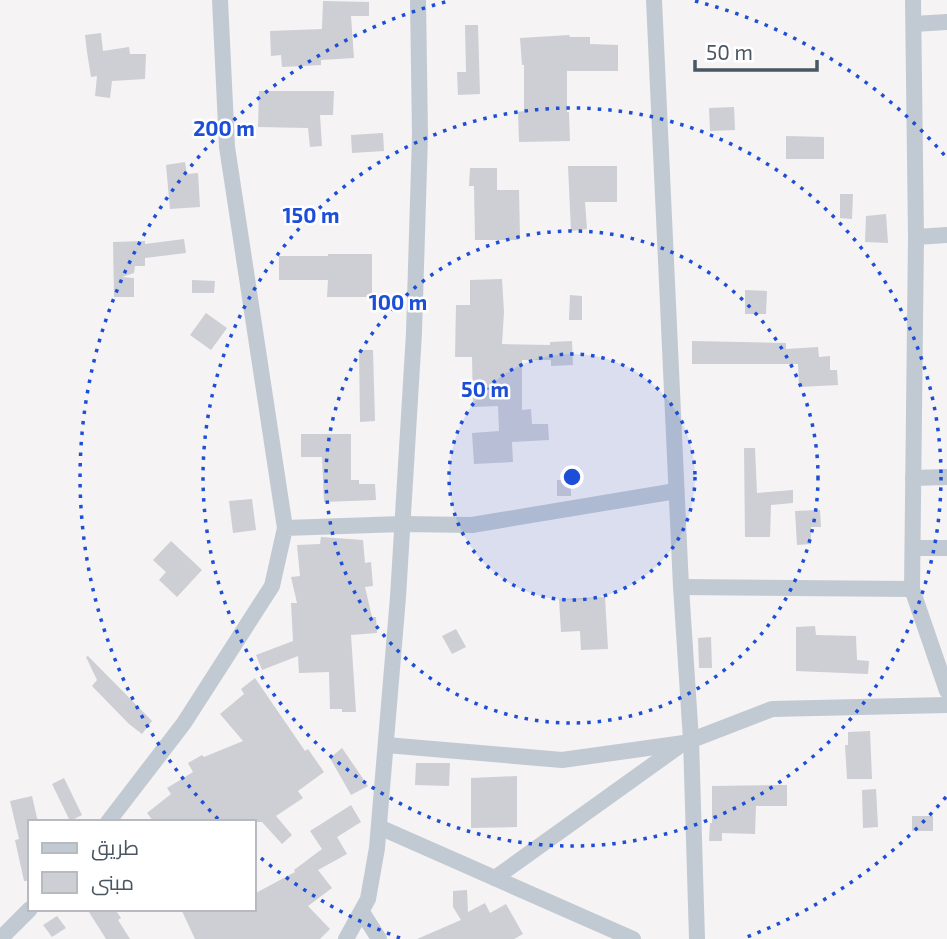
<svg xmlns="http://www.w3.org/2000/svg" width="947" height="939" font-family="'Exo 2',Cairo,sans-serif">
<rect width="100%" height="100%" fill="#f5f3f3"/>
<g fill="#cdcfd5">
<polygon points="323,1 369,2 369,16 351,16 354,58 321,60 321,65 282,67 281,55 271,56 270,31 322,29"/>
<polygon points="465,25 478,25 480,94 458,95 457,72 466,72"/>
<polygon points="101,33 103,51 129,47 130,54 146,54 145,79 112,81 110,98 95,96 97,76 91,77 87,52 85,35"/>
<polygon points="569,35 570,37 590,37 590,44 618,45 618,71 567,71 567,112 569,112 570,141 519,142 518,112 524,111 524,65 522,65 520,38"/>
<polygon points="259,91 334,91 333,115 320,115 322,146 310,147 308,128 258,127"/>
<polygon points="734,107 735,130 710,131 709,108"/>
<polygon points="383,133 384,151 352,153 351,135"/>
<polygon points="786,136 824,137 824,159 786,159"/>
<polygon points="185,162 187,174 198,173 200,207 170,209 166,165"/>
<polygon points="568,166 617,166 617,202 585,202 587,229 571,231"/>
<polygon points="470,168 497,168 497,190 519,190 520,238 518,240 475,240 474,186 469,186"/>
<polygon points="840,194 853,194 852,219 840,218"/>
<polygon points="886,214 888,243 865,242 866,216"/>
<polygon points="184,239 186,253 145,258 145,266 135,266 134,273 122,277 134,278 134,297 114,297 113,242 145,241 145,244"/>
<polygon points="328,254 372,254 372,297 327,297 328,280 279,280 279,256 328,256"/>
<polygon points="502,279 504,312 502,344 550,345 550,342 572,341 573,365 551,366 551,360 522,360 522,410 531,409 532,424 548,424 549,440 512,442 513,462 474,464 472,433 499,431 498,406 473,407 472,357 455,357 456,305 470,305 470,280"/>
<polygon points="192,280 215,281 214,293 192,293"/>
<polygon points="745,290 767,291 766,314 745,314"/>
<polygon points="570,295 582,296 582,320 569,320"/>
<polygon points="206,313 227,328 211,350 190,335"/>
<polygon points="692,341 786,343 786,349 818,347 819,357 830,356 830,370 837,370 838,385 799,387 798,364 692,364"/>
<polygon points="359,350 373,350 375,421 360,422"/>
<polygon points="301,434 351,434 351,480 359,480 359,484 375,484 376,500 324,502 322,457 301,457"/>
<polygon points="744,448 755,448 757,493 793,490 793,503 771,505 770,537 745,537"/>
<rect x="557" y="480" width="14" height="16"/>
<polygon points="252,499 256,530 233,533 229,501"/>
<polygon points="820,510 821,527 811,527 811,544 797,545 795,511"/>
<polygon points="321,537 363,540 365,563 371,562 373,586 365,587 372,617 376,617 377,633 351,635 356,712 342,712 342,709 330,709 329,672 299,673 298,656 262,670 256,655 293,641 291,603 297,603 291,577 300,576 297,545 320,544"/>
<polygon points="171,541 202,570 177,597 159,580 166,572 153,560"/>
<polygon points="605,597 608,649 581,650 580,631 561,632 559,599"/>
<polygon points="815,626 816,635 856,636 857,660 869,661 868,674 796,671 796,627"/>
<polygon points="456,629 466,647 452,654 442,636"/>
<polygon points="711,637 712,668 699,668 698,638"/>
<polygon points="88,656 152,721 142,734 129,724 92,686 97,680 86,657"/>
<polygon points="255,678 305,751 308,749 324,772 298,791 303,798 276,816 292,835 282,844 262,822 154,822 147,813 171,794 167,788 193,772 188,763 202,755 204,757 243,741 220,714 244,694 241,689"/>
<polygon points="870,731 872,779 847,779 845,745 848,745 848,732"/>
<polygon points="342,748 368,786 351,795 330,758"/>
<polygon points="416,763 450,763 449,786 415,785"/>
<polygon points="517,776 517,827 471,828 471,778"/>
<polygon points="64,778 82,815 70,821 52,784"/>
<polygon points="787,785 787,806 756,806 755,834 722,833 722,841 709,841 710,823 712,823 712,786"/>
<polygon points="876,789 878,827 863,828 862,790"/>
<polygon points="32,796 38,822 30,822 30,881 24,881 15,840 19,839 10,801"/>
<polygon points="351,805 361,822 337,837 347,854 318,870 332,888 308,906 330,929 320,939 195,939 181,909 254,909 254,894 295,872 294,870 322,849 310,831"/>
<rect x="912" y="816" width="21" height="15"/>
<polygon points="467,890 468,912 485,903 490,913 506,904 523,934 514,939 417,939 461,920 453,907 453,891"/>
<polygon points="87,909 115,909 121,918 118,920 130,939 106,939"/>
<polygon points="57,916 66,928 52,937 43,925"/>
</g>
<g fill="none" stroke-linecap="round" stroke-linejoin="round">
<g stroke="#c1cad2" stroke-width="16">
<polyline points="220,0 227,147 285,528"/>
<polyline points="654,0 681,587 691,740 697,939"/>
<polyline points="913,0 916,237 912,589 947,691"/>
<polyline points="914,24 947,22"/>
<polyline points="916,237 947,235"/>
<polyline points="913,478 947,477"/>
<polyline points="913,548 947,548"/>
<polyline points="681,587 912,589"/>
<polyline points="386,745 562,760 684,743 772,709 947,705"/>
<polyline points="108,822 184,723 272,586 285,528 402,524 472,525 676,491"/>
<polyline points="379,827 633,939"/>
<polyline points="495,878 682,744"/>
<polyline points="362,912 379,939"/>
<polyline points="0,939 30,909"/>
<polyline points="346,939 368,899 377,848 398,597 414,333 420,135 418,0"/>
</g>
</g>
<circle cx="572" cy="477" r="123" fill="#1d4ed8" fill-opacity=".12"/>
<g fill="none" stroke="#1d4ed8" stroke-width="3.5" stroke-dasharray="3.5 7">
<circle cx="572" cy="477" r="123"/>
<circle cx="572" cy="477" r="246"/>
<circle cx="572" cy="477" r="369"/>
<path d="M946 797A492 492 0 0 1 744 938M400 938A492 492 0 0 1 256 854M218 819A492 492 0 0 1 449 1M695 1A492 492 0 0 1 946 157"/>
</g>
<circle cx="572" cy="477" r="10" fill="#1d4ed8" stroke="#fff" stroke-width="3.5"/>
<g font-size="21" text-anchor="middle" font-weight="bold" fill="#1d4ed8" stroke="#fff" stroke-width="5" stroke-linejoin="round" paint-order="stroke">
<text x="224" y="136">200 m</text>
<text x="311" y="223">150 m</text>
<text x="398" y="310">100 m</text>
<text x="485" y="397">50 m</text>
</g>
<rect x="28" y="820" width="228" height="91" fill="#ffffff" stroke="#b7bbc0" stroke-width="2"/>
<rect x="42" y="843" width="35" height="10" fill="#c1cad2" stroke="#b7bbc0" stroke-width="2"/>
<text x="91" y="855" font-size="21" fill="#4a5661">طريق</text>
<rect x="42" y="872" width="35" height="21" fill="#cdcfd5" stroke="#b7bbc0" stroke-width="2"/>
<text x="91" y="890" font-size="21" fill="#4a5661">مبنى</text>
<path d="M695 60v10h122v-10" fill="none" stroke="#4a5661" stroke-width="3.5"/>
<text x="706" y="60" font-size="21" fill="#4a5661" stroke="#ffffff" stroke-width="5" paint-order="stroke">50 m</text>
</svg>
